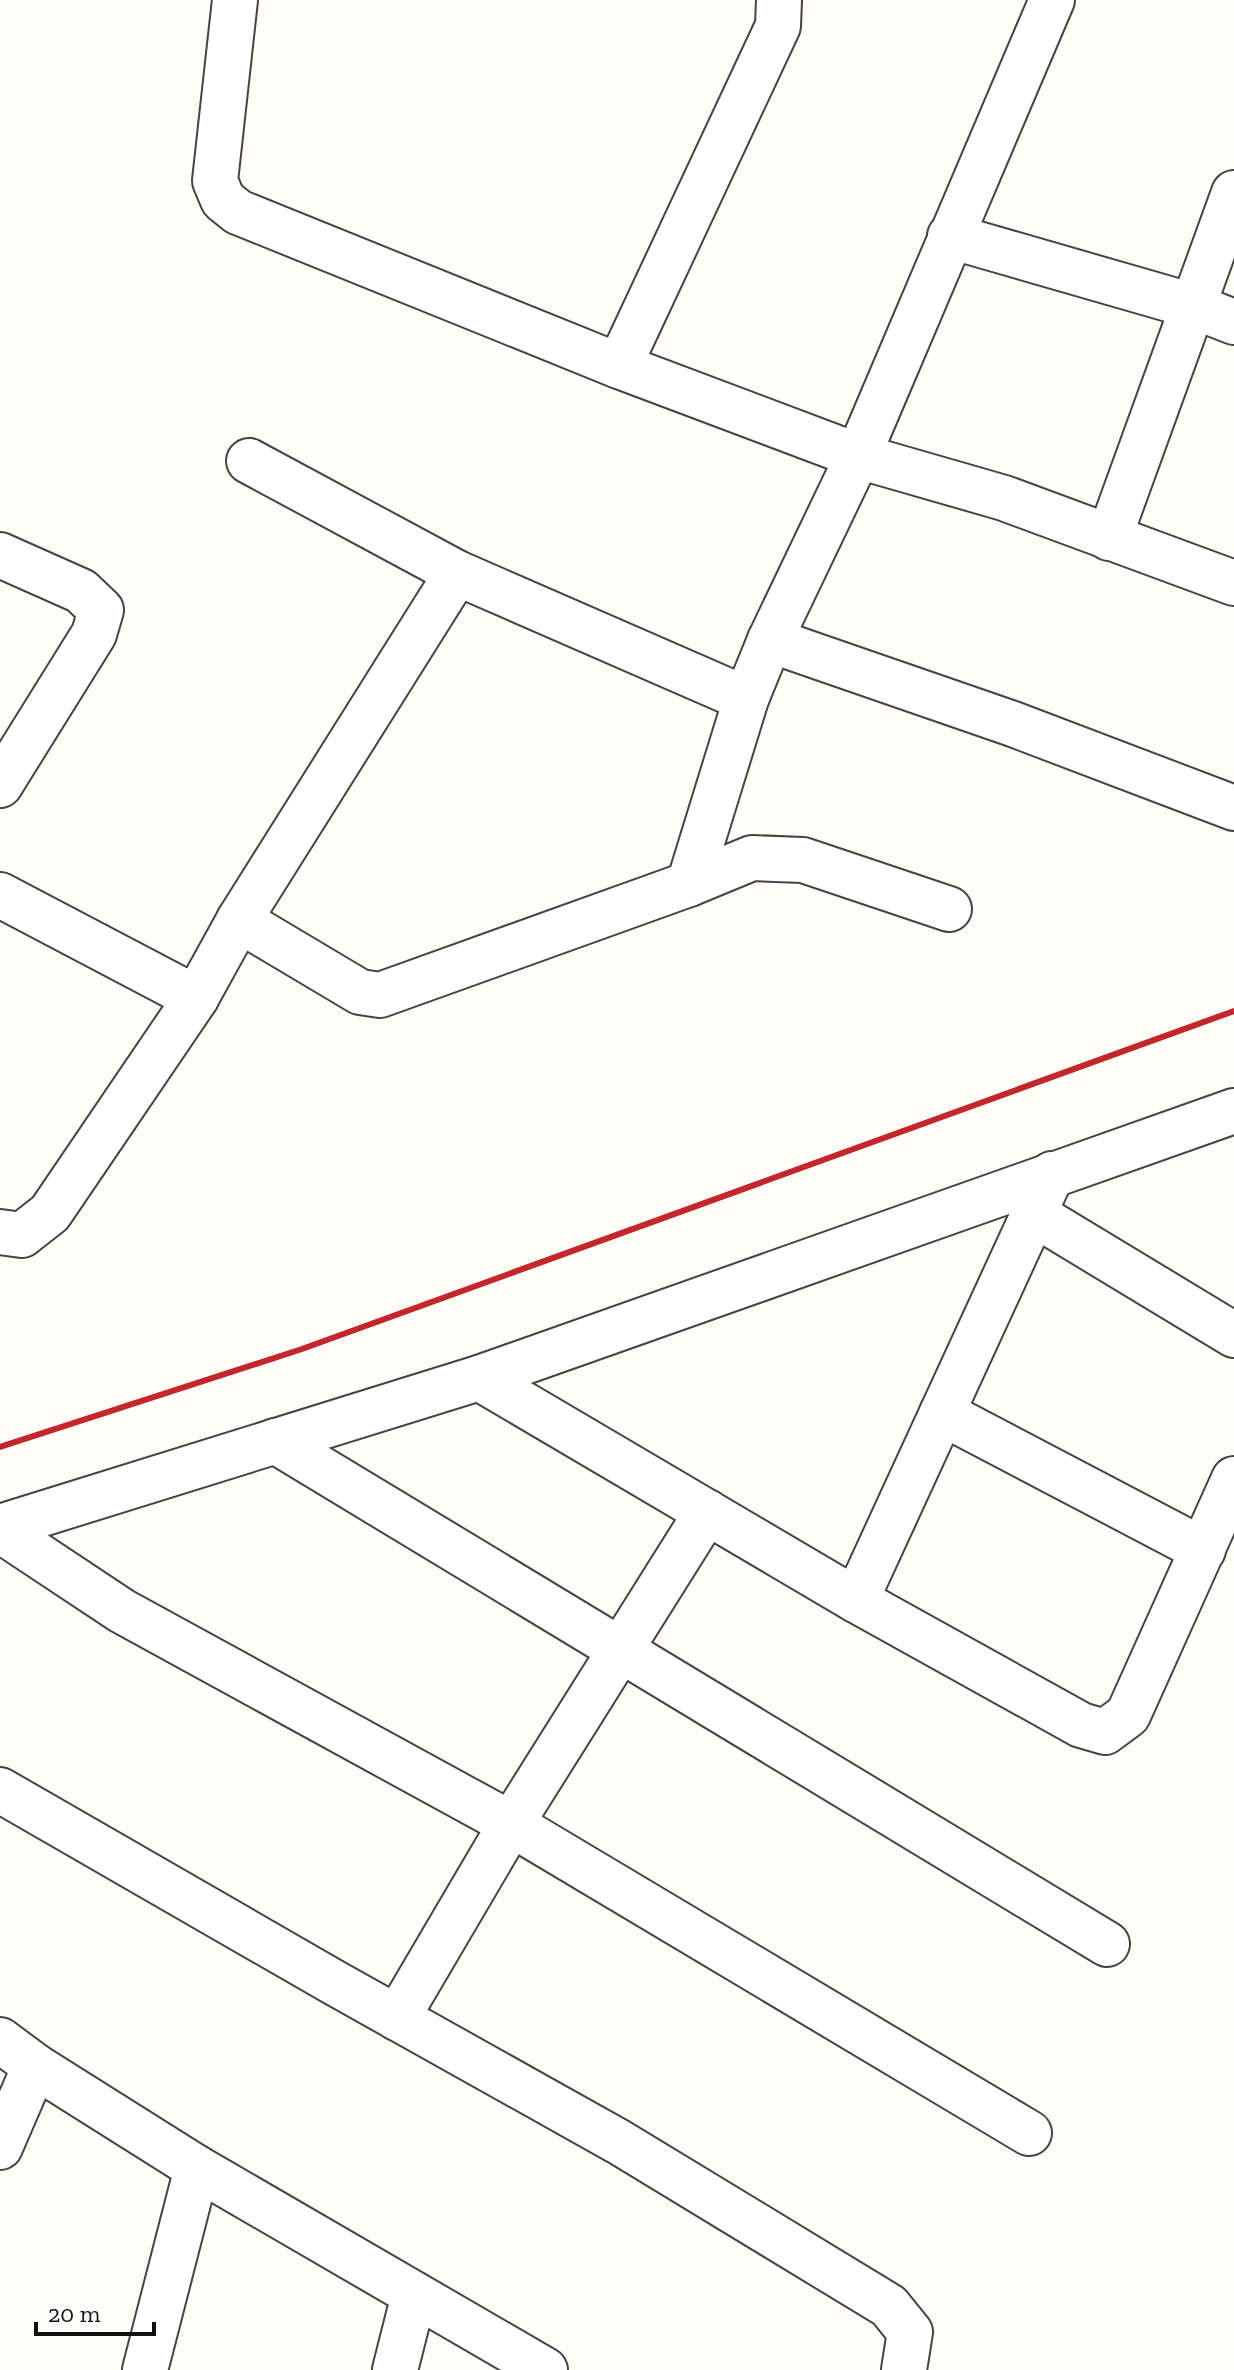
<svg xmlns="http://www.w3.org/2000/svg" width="1234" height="2370" font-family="'Zilla Slab',serif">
<rect width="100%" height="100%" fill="#fffdf5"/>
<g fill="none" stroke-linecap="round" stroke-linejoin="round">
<g stroke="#444" stroke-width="48">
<g id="street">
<polyline points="235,0 215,181 223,200 238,212 619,366 858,456 1004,498 1234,583"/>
<polyline points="950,236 1193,306 1234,322"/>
<polyline points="619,366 778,26 779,0"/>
<polyline points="249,461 457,573 746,699"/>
<polyline points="1109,538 1234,193"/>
<polyline points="0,555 81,591 101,610 94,634 0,785"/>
<polyline points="770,640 1013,724 1234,808"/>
<polyline points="689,884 746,699 770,640 858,456 1052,0"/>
<polyline points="0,895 196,998"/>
<polyline points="239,920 360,992 380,995 689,884 752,858 803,860 949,909"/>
<polyline points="1034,1214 1234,1335"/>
<polyline points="0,1232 22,1235 50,1213 196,998 239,920 457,573"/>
<polyline points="479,1378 856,1600 1081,1725 1105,1732 1128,1715 1234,1479"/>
<polyline points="942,1413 1203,1550"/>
<polyline points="275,1441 1107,1944"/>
<polyline points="0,1527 479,1378 1234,1111"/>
<polyline points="0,1530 122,1611 511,1824 1029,2133"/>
<polyline points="856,1600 1052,1174"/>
<polyline points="0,1790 335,1983 619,2142 889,2306 910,2332 904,2370"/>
<polyline points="397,2018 511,1824 707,1512"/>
<polyline points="0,2040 35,2066 197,2168 545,2370"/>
<polyline points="0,2147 35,2066"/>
<polyline points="145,2370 197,2168"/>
<polyline points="395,2370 414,2295"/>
</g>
</g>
<use href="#street" stroke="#fff" stroke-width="44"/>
<polyline stroke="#c4262e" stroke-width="6" points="0,1447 302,1349 1234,1011"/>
</g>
<path d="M36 2322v12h118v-12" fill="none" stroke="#111111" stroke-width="4"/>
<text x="48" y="2322" font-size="24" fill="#111111" stroke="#ffffff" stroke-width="6" paint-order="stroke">20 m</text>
</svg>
